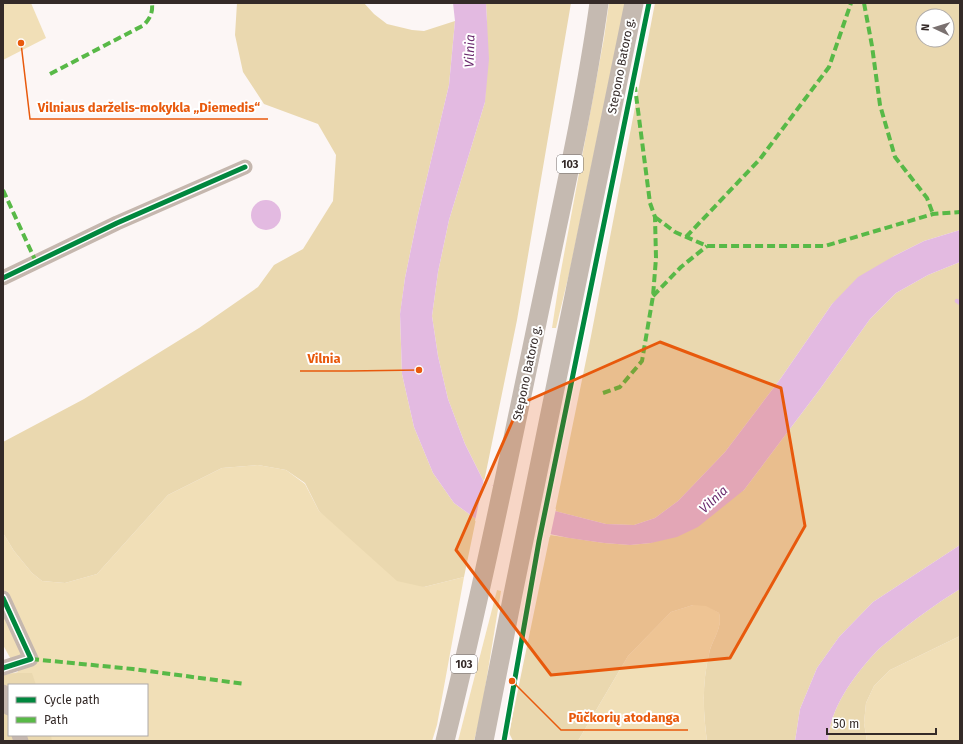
<svg xmlns="http://www.w3.org/2000/svg" width="963" height="744" font-family="'Fira Sans',sans-serif">
<rect width="100%" height="100%" fill="#fcf6f5"/>
<g fill="#f1dfb7" fill-rule="evenodd">
<polygon points="3,3 31,3 46,38 3,60"/>
<polygon points="609,3 625,3 570,270 556,328 552,328 560,276 604,38"/>
<path d="M258,465l28,5 19,14 14,27 105,76 40,-10 -27,148 -5,16h-429v-66l15,-3 -15,-27v-112l11,18 18,22 10,8 23,2 32,-9 71,-79 54,-27zM9,685h138v50h-138z"/>
<polygon points="497,590 501,591 481,713 474,741 458,741"/>
<path d="M693,605h13l13,8c4,16 -7,26 -10,41 -7,29 -6,58 -2,87h-129l50,-85 43,-44z"/>
<polygon points="960,636 960,741 867,741 864,723 866,703 874,686 890,670"/>
</g>
<g fill="#ead8af" fill-rule="evenodd">
<polygon points="237,3 364,3 374,14 387,24 412,30 424,31 455,21 449,85 418,215 405,278 400,315 402,374 414,427 433,473 454,503 476,519 464,577 424,587 397,581 319,511 305,483 286,470 258,465 222,468 168,495 97,574 65,583 42,581 32,573 14,551 3,533 3,442 84,399 199,328 258,287 274,265 303,249 333,201 336,155 318,124 264,104 243,72 235,35"/>
<polygon points="486,3 571,3 517,320 484,482 465,444 448,399 438,356 432,316 438,272 449,220 485,102 487,23"/>
<path d="M655,3h305v227l-36,11 -30,15 -62,48 -51,74 -56,74 -47,49 -23,17 -21,7 -28,-1 -51,-13 36,-175zM923,16h24v24h-24z"/>
<path d="M960,262v283l-87,57 -34,35 -22,31 -17,41 -5,32h-88c-4,-29 -5,-58 2,-87 3,-15 14,-25 10,-41l-13,-7 -13,-1 -22,7 -43,44 -50,85h-65l-4,-8 41,-198 54,8 26,2 21,-2 93,-53 76,-101 50,-70 26,-26 32,-18z"/>
<path d="M960,589v47l-70,34 -16,16 -8,17 -2,20 3,18h-39c2,-33 25,-64 47,-88 4,-5 10,-9 16,-14 21,-18 45,-35 69,-50z"/>
<polygon points="18,673 32,673 36,685 9,685 9,735 51,735 52,741 3,741 3,675"/>
</g>
<g fill="#e3bae1">
<polygon points="453,3 486,3 489,59 485,102 449,220 438,272 432,316 438,356 448,399 465,444 484,482 555,511 606,524 634,525 655,518 678,501 725,452 781,378 832,304 858,277 894,256 924,241 960,230 960,262 928,275 896,293 870,319 820,389 744,490 698,527 677,537 651,543 630,545 604,543 569,538 476,519 454,503 433,473 414,427 402,374 400,314 405,278 418,215 449,85 455,21"/>
<circle cx="266" cy="215" r="15"/>
<path d="M960,545v44c-24,15 -48,32 -69,50 -6,5 -12,9 -16,14 -22,24 -45,55 -47,88h-33l5,-32 17,-41 22,-31 34,-35z"/>
</g>
<polygon fill="#fcf6f5" points="484,479 493,486 556,509 550,537 475,521"/>
<g fill="none" stroke-linecap="round" stroke-linejoin="round">
<polyline stroke="#e3bae1" stroke-width="4.5" points="957,301 960,303"/>
<g stroke="#c5b7ae" stroke-width="15">
<polyline points="3,278 117,223 245,167"/>
<polyline points="3,598 31,659 3,668"/>
<polyline points="3,692 9,708"/>
<polyline points="19,735 21,741"/>
</g>
<g stroke="#c5bab1" stroke-width="19">
<path d="M445,741c34,-139 63,-278 92,-418 22,-106 47,-213 62,-320"/>
<polyline points="484,741 513,594 634,3"/>
</g>
<g stroke="#58b947" stroke-width="4" stroke-dasharray="8 4" stroke-linecap="butt">
<polyline points="864,3 872,46 880,105 895,157 927,198 933,214"/>
<path d="M50,74l94,-49c6,-7 9,-12 8,-22"/>
<polyline points="3,190 36,262"/>
<polyline points="655,217 675,232 707,246 825,246 933,214 960,212"/>
<polyline points="686,237 760,159 829,67 851,3"/>
<polyline points="653,296 681,267 707,246"/>
<polyline points="603,393 620,387 642,361 653,296 656,258 655,217 650,203 635,87"/>
<polyline points="31,659 133,669 245,684"/>
</g>
<g stroke="#fff" stroke-width="8">
<g id="cycleway">
<polyline points="3,278 117,223 245,167"/>
<polyline points="3,598 31,659 3,668"/>
<polyline points="504,741 539,541 649,3"/>
</g>
</g>
<use href="#cycleway" stroke="#00873e" stroke-width="5"/>
</g>
<path fill="#e8590c" fill-opacity="0.2" stroke="#e8590c" stroke-width="3" stroke-linejoin="round" d="M660,342l121,46 24,138 -75,132 -179,17 -95,-125 64,-146z"/>
<g text-anchor="middle" stroke-width="4" stroke-linejoin="round" paint-order="stroke">
<g fill="#fff" stroke="#716a68" stroke-width="1">
<rect x="557" y="155" width="26" height="18" rx="3"/>
<rect x="451" y="655" width="26" height="18" rx="3"/>
</g>
<g font-size="11" font-weight="bold" fill="#342a28">
<text x="570" y="168">103</text>
<text x="464" y="668">103</text>
</g>
<g font-size="12" fill="#342a28" stroke="#fff">
<text transform="translate(621 66) rotate(-79)" y="4">Stepono Batoro g.</text>
<text transform="translate(527 373) rotate(-78)" y="4">Stepono Batoro g.</text>
</g>
<g font-size="13" font-style="italic" fill="#6b2b6e" stroke="#fff">
<text transform="translate(469 51) rotate(-88)" y="5">Vilnia</text>
<text transform="translate(713 499) rotate(-43)" y="5">Vilnia</text>
</g>
</g>
<path fill="none" stroke="#e8590c" stroke-width="1.5" d="M21 43L30 119H268M419 370L349 371H300M512 681L561 730H688"/>
<g fill="#e8590c" stroke="#fff" stroke-width="1.5">
<circle cx="21" cy="43" r="4"/>
<circle cx="419" cy="370" r="4"/>
<circle cx="512" cy="681" r="4"/>
</g>
<g font-size="13" text-anchor="middle" font-weight="bold" fill="#e8590c" stroke="#fff" stroke-width="4" stroke-linejoin="round" paint-order="stroke">
<text x="149" y="112">Vilniaus darželis-mokykla „Diemedis“</text>
<text x="324" y="363">Vilnia</text>
<text x="624" y="722">Pūčkorių atodanga</text>
</g>
<rect width="963" height="744" fill="none" stroke="#342a28" stroke-width="8"/>
<rect x="8" y="684" width="140" height="52" fill="#ffffff" stroke="#aeaaa9"/>
<rect x="16" y="697" width="20" height="6" fill="#00873e" stroke="#aeaaa9"/>
<text x="44" y="704" font-size="12" fill="#342a28">Cycle path</text>
<rect x="16" y="717" width="20" height="6" fill="#58b947" stroke="#aeaaa9"/>
<text x="44" y="724" font-size="12" fill="#342a28">Path</text>
<g transform="translate(935 28) rotate(274)"><circle r="19" fill="#ffffff" stroke="#aeaaa9"/>
<path d="M0-3L7 15L0 10L-7 15Z" fill="#7a7170"/>
<text y="-6" font-size="11" font-weight="bold" text-anchor="middle" fill="#342a28">N</text>
</g>
<path d="M827 728v6h109v-6" fill="none" stroke="#342a28" stroke-width="2"/>
<text x="833" y="728" font-size="12" fill="#342a28" stroke="#ffffff" stroke-width="3" paint-order="stroke">50 m</text>
</svg>
